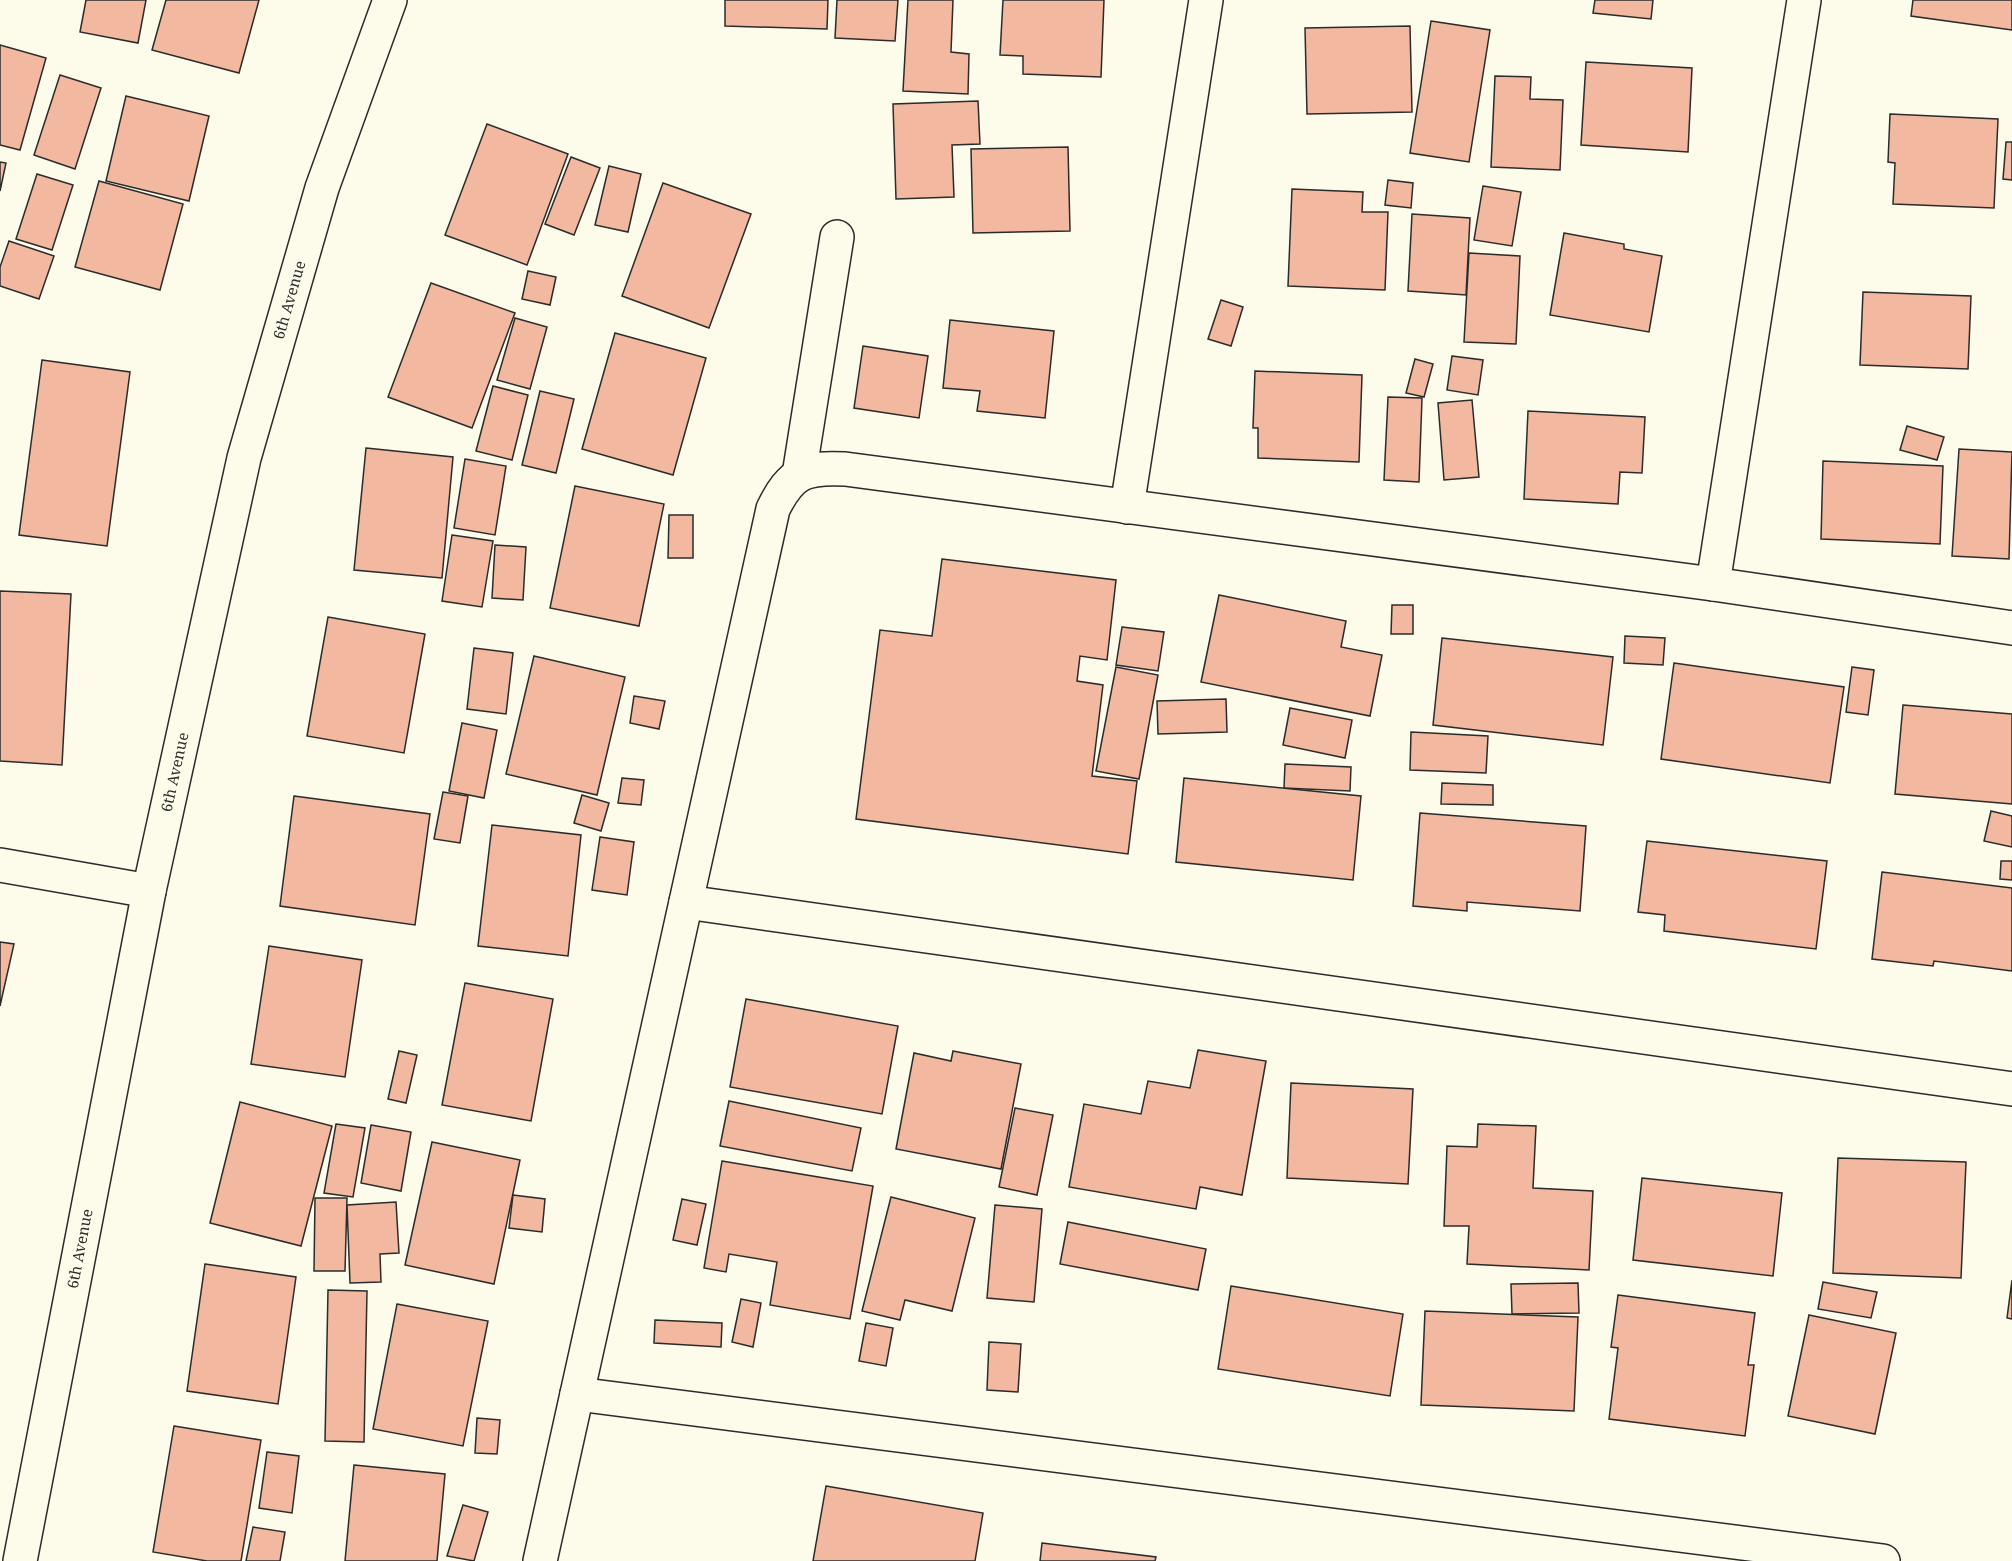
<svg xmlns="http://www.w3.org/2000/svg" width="2012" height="1561" font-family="'Noto Serif',serif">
<rect width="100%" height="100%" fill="#fdfbea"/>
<g fill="#f2b8a0" stroke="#2b2b2b" stroke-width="1.5">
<polygon points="86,0 146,0 138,43 80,32"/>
<polygon points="166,0 259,0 239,73 152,50"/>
<polygon points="725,0 828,0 827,29 725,26"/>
<polygon points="837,0 898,0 895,41 835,38"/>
<polygon points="908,0 953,0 951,52 969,54 968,94 903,91"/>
<polygon points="1003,0 1104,0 1101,77 1023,74 1023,56 1000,55"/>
<polygon points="1595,0 1653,0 1651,19 1593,13"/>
<polygon points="1913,0 2012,0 2012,30 1911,16"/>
<polygon points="1431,21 1490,30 1469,162 1410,153"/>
<polygon points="1410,26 1412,112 1307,114 1305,28"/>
<polygon points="0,45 46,58 20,150 0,145"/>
<polygon points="1586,62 1692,68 1688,152 1581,145"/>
<polygon points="60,75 101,88 75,169 34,155"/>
<polygon points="1495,76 1531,77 1530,99 1563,100 1560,170 1491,167"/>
<polygon points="126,96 209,116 189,201 106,181"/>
<polygon points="978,101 980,144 952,145 954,197 896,199 893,104"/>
<polygon points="1890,114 1998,119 1994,208 1893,204 1895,163 1888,162"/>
<polygon points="487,124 568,154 527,265 445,235"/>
<polygon points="2006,142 2012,142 2012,180 2003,179"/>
<polygon points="1068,147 1070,231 973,233 971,149"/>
<polygon points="571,157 600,168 574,235 545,224"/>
<polygon points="0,162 6,163 0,191"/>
<polygon points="609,166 641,174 628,232 595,225"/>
<polygon points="37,174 73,185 52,250 16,239"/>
<polygon points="1388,180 1413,183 1411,208 1385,205"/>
<polygon points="99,181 183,204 160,290 75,267"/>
<polygon points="663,183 751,214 709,328 622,296"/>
<polygon points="1483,186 1521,192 1512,246 1474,240"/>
<polygon points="1292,189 1363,192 1362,212 1388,212 1385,290 1288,286"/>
<polygon points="1412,214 1470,218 1466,295 1408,291"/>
<polygon points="1564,233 1624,244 1624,249 1662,256 1649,332 1550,315"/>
<polygon points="9,241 54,256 39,299 0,286 0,267"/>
<polygon points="1469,253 1520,256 1516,344 1464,342"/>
<polygon points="528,271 556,277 550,305 522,299"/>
<polygon points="431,283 515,313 472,428 388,397"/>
<polygon points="1863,292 1971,296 1968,369 1860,365"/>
<polygon points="1221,300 1243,307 1231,346 1208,339"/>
<polygon points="515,318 547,327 530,389 497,380"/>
<polygon points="950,320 1054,331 1045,418 977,411 980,391 943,388"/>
<polygon points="615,333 706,358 673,475 582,449"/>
<polygon points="863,346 928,356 919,418 854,408"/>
<polygon points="1452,356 1483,360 1478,395 1447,390"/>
<polygon points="1415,359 1433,364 1424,397 1406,393"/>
<polygon points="42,360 130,372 107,546 19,535"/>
<polygon points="1255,371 1362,375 1359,462 1258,458 1258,428 1253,428"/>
<polygon points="493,386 528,395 512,460 476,451"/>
<polygon points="540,391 574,399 556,473 522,465"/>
<polygon points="1388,397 1422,398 1419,482 1384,480"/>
<polygon points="1472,400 1479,477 1444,480 1438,403"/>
<polygon points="1528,411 1645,417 1642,473 1620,472 1618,504 1524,499"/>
<polygon points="1907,426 1944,437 1937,460 1900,450"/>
<polygon points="366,448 453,457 442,578 354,570"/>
<polygon points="1959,449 2012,452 2009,559 1952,556"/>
<polygon points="465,459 506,466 495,535 454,528"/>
<polygon points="1823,461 1943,466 1940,544 1821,539"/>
<polygon points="575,486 664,504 639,626 550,608"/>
<polygon points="669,515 693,515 693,558 668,558"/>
<polygon points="452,535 493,541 482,607 442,601"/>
<polygon points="495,545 526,547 523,600 492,598"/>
<polygon points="942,559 1116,580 1107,660 1080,656 1077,681 1103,685 1092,776 1137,781 1128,854 856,819 880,630 932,636"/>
<polygon points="0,591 71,594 62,765 0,761"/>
<polygon points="1219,595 1346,621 1341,647 1382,655 1370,716 1201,682"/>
<polygon points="1392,605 1413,605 1413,634 1391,634"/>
<polygon points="328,617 425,634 404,753 307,736"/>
<polygon points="1122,627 1164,632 1158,671 1116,665"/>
<polygon points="1625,636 1665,638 1663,665 1624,663"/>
<polygon points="1442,638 1613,657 1603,745 1433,725"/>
<polygon points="474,648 513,653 506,714 467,709"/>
<polygon points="534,656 625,677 597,795 506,774"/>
<polygon points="1674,663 1844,687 1830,783 1661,759"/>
<polygon points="1116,667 1158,675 1139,779 1096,771"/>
<polygon points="1852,667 1874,670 1868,715 1846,712"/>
<polygon points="634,696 665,701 659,729 630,723"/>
<polygon points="1226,699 1227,732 1158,734 1157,701"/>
<polygon points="1903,705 2012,714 2012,804 1895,794"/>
<polygon points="1290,708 1352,720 1345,758 1283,745"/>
<polygon points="462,723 497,730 484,798 449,791"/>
<polygon points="1411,732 1488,736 1486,773 1410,770"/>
<polygon points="1285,764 1351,767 1350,791 1284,788"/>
<polygon points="622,778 644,780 641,805 618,803"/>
<polygon points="1184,778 1361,796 1353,880 1176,862"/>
<polygon points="1442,783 1493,785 1493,805 1441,804"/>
<polygon points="443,792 468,796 460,843 434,839"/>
<polygon points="582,795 609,803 601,831 574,823"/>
<polygon points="294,796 430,814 415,925 280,906"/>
<polygon points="1991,811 2012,816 2012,847 1984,841"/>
<polygon points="1420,813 1586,826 1580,911 1467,902 1467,911 1413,906"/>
<polygon points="492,825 581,835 568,956 478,946"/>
<polygon points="600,837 634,842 627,895 592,890"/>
<polygon points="1647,841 1827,861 1816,949 1664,931 1665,915 1638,912"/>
<polygon points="2001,861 2012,861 2012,880 2000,879"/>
<polygon points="1882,872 2012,888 2012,971 1934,961 1933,966 1872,959"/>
<polygon points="0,942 14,944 0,1006"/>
<polygon points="269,946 362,960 345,1077 251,1064"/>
<polygon points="465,983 553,999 531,1121 442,1105"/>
<polygon points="746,999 898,1026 882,1114 730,1087"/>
<polygon points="1198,1050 1266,1061 1242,1195 1200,1187 1196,1209 1069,1187 1084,1104 1141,1114 1148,1081 1190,1088"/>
<polygon points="399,1051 417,1055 406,1103 388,1099"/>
<polygon points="953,1051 1021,1064 1001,1169 896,1149 914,1053 951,1061"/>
<polygon points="1291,1083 1413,1089 1408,1184 1287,1178"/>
<polygon points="729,1101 861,1128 852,1171 720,1146"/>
<polygon points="240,1102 332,1126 301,1246 210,1223"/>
<polygon points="1015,1108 1053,1115 1037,1195 999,1187"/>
<polygon points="336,1124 365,1128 353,1197 324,1193"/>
<polygon points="1478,1124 1536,1126 1533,1188 1593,1191 1589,1270 1467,1264 1469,1226 1444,1226 1447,1146 1477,1147"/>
<polygon points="371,1125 411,1132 401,1191 361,1183"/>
<polygon points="432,1142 520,1160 494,1284 405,1265"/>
<polygon points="1838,1158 1966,1162 1961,1278 1833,1273"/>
<polygon points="722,1161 873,1186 850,1319 770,1305 777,1262 729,1254 726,1272 704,1268"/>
<polygon points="1642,1178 1782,1193 1773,1276 1633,1260"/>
<polygon points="513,1195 545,1199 542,1232 509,1228"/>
<polygon points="891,1197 975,1218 952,1311 905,1300 900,1320 862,1311"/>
<polygon points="315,1198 347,1198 345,1271 314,1271"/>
<polygon points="682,1199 706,1204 697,1245 673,1240"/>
<polygon points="396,1202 399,1253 380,1254 381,1282 350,1283 347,1205"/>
<polygon points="995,1205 1042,1209 1034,1302 987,1298"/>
<polygon points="1068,1222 1206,1249 1198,1290 1060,1264"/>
<polygon points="205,1264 296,1277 278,1404 187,1391"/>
<polygon points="2012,1280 2012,1319 2007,1318"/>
<polygon points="1823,1282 1877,1292 1871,1318 1818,1309"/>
<polygon points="1578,1283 1579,1313 1512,1314 1511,1284"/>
<polygon points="1231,1286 1403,1314 1390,1396 1218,1369"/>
<polygon points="328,1290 367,1291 364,1442 325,1441"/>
<polygon points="1618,1295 1755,1313 1748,1365 1754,1365 1745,1436 1609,1419 1618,1348 1611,1347"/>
<polygon points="741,1299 761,1303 753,1347 732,1342"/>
<polygon points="397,1304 488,1321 463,1446 373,1429"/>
<polygon points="1425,1311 1578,1317 1574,1411 1421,1405"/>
<polygon points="1809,1315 1896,1333 1875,1434 1788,1416"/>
<polygon points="655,1320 722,1323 721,1347 654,1343"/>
<polygon points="866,1323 893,1328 886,1366 859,1361"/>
<polygon points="989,1342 1021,1344 1018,1392 987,1390"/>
<polygon points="477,1418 500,1420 497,1454 475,1453"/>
<polygon points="174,1426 261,1440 241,1561 207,1561 153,1552"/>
<polygon points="267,1452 299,1456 292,1513 259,1508"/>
<polygon points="354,1465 445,1474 437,1561 345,1561"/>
<polygon points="826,1486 983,1513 975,1561 813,1561"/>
<polygon points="463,1505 488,1512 474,1561 447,1556"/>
<polygon points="253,1527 285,1532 280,1561 246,1561"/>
<polygon points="1042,1543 1156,1557 1155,1561 1040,1561"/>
</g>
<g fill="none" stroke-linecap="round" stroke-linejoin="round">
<g stroke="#2b2b2b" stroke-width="36">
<g id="minor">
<polyline points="799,475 837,237"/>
<polyline points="1127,507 1206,0"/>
<polyline points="1713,584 1804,0"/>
<polyline points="0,865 149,891"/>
<polyline points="686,902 2012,1089"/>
<polyline points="577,1394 1883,1561"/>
<path id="s1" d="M20,1561l129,-670 95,-433 78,-270 68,-188"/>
<path d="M540,1561l233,-1052c18,-37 32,-42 72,-40l868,115 299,44"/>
</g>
</g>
<use href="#minor" stroke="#fdfbea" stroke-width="33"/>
</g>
<g text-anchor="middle" stroke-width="4.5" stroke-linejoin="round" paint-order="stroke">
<g font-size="15" fill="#2b2b2b" stroke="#fdfbea">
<text dy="5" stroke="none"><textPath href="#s1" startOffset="1290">6th Avenue</textPath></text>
<text dy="5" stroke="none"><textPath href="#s1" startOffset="804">6th Avenue</textPath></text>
<text dy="5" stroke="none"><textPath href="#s1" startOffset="318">6th Avenue</textPath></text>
</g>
</g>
</svg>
